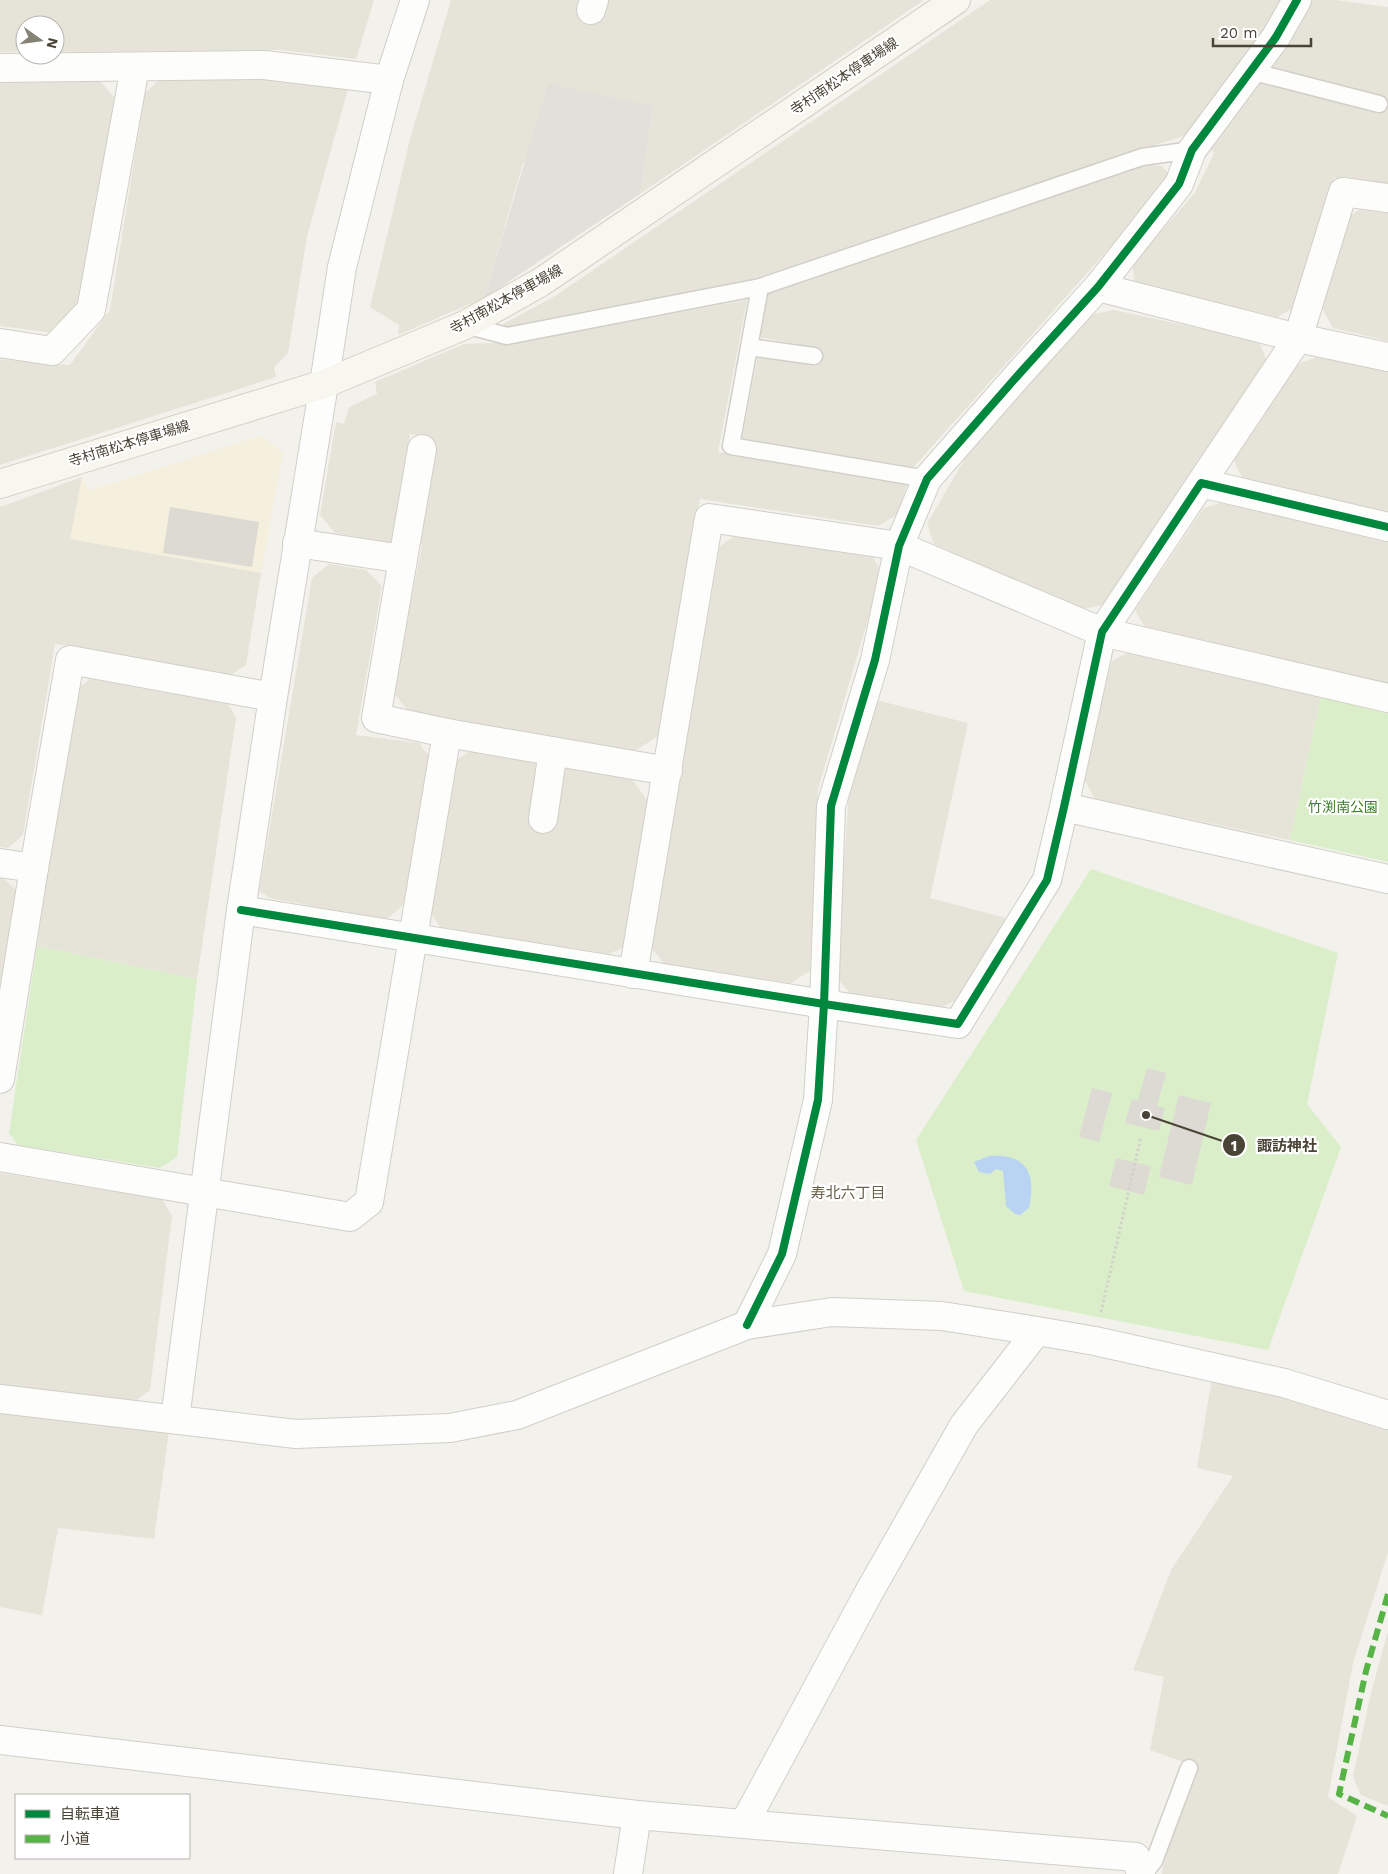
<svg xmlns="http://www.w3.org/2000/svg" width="1388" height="1874" font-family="'Work Sans','Noto Sans JP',sans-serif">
<rect width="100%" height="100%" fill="#f2f1eb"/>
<g fill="#e6e4d8">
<polygon points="0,0 374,0 356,59 281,50 55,52 55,25 25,25 25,52 0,52"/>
<polygon points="451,0 924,0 640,194 653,106 523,163 484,298 398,335 399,325 370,307 410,139"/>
<polygon points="990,0 1288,0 1195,132 750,280 506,332 496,328 555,296"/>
<polygon points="1303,0 1335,0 1388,7 1388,184 1334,178 1296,306 1278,317 1135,283 1132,264 1194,194 1215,152 1201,148 1251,79 1379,114 1384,99 1263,66"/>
<polygon points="159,80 276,80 348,89 307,236 288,353 274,367 276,377 0,465 0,359 70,365 110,310 145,93"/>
<polygon points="100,81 115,98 79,300 55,333 0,326 0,83"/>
<polygon points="1137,164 1162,166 1172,178 912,469 742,440 758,355 816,366 818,348 758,337 768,291"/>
<polygon points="1363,207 1388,210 1388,341 1333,328 1321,307 1348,217"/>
<polygon points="747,300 718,452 907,484 898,514 878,526 700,499 658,736 635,751 408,711 393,692 422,545 415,532 432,437 410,434 392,543 335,533 320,515 336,422 344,424 349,407 377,394 375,382 464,344 518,342"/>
<polygon points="1114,310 1259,341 1267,362 1103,605 1083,609 934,544 927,524 972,446 1090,315"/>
<polygon points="1322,355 1388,370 1388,513 1242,478 1234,460 1298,364"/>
<polygon points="82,477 71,539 261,573 246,665 231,675 55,644 23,835 8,848 0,847 0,507"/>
<polygon points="1220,503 1388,542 1388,684 1145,628 1135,610 1204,508"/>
<polygon points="736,535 871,555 882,572 818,789 810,971 791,983 665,964 651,948 720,546"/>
<polygon points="329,564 366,570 382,586 356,735 419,743 431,759 404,904 386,920 270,898 259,891 312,578"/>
<polygon points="1128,652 1321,697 1290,840 1095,799 1084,779 1111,662"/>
<polygon points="90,679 228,704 236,718 197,979 37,946 74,692"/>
<polygon points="876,700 968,723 930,898 1006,918 958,999 940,1008 850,993 836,977 850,778"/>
<polygon points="470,751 537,762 541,770 560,774 568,767 631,778 648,801 623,948 608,954 440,927 429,910 451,764"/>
<polygon points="0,875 17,891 0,991"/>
<polygon points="0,1173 162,1199 172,1216 150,1390 137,1400 0,1385"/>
<polygon points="1212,1378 1276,1390 1388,1426 1388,1552 1353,1663 1328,1797 1357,1816 1338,1874 1162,1874 1164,1859 1198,1764 1183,1762 1150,1750 1164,1677 1133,1670 1171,1570 1233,1476 1197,1468"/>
<polygon points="0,1410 169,1431 154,1539 58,1528 42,1615 0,1607"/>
<polygon points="1388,1631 1388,1806 1361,1795 1353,1777 1370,1697"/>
</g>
<polygon fill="#f5efde" points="260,436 283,452 261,573 70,539 82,477 88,491"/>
<g fill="#dbeeca">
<polygon points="1321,697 1388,713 1388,862 1290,840"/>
<polygon points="1091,869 1338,953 1307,1104 1341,1147 1268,1350 964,1291 916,1140"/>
<polygon points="37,946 197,979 177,1157 160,1168 18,1145 9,1133"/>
</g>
<polygon fill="#e1e0da" points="548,84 653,106 640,194 484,298"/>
<path fill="#b9d4f2" d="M989,1156c39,-2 47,17 40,52l-9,7 -5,-1 -9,-8 -3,-35 -7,-2 -6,5 -11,-2 -5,-10z"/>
<g fill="#dcdad3">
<polygon points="170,507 259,522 252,567 163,553"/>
<polygon points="1147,1068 1166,1073 1157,1106 1165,1108 1159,1131 1125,1123 1132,1099 1138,1100"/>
<polygon points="1092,1088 1112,1093 1099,1142 1079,1137"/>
<polygon points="1179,1095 1211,1103 1192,1185 1159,1177"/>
<polygon points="1116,1158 1151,1166 1144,1195 1109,1186"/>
</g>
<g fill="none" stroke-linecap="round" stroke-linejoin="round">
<g stroke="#d0cfc8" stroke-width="19">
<g id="service">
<polyline points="1250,71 1379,104"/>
<polyline points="760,287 731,446 927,479"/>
<polyline points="465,325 507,336 760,287 1142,157 1192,150"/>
<polyline points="749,347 814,356"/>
<polyline points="1144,1874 1154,1861 1189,1768"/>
</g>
</g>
<g stroke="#d0cfc8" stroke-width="30">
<g id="minor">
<polyline points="591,10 594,0"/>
<polyline points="0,68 264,65 389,80"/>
<polyline points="1098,287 1298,338 1388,357"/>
<polyline points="0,343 52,351 91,310 135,67"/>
<polyline points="1201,483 1298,338 1343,192 1388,198"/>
<polyline points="297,543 403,559 376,718 447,733 668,771"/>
<polyline points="403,559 422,449"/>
<polyline points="1064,807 1388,879"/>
<polyline points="543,819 553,751"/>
<polyline points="0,863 34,868 70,660 273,697"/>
<polyline points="241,910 824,1004 958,1024 1047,880 1064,807 1102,632 1201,483 1388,527"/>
<polyline points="633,974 709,518 899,546 1102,632 1388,698"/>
<polyline points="0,1079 34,868"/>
<polyline points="0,1157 350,1217 369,1202 447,733"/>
<polyline points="747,1325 782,1254 818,1100 824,1004 831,806 875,660 899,546 927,479 1020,373 1098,287 1179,184 1192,150 1276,37 1297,0"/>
<polyline points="0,1399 296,1434 450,1428 517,1415 747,1325 832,1312 942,1316 1037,1331 1095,1341 1284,1383 1388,1415"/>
<polyline points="175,1419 241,910 273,697 324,384"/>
<polyline points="0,1740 637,1815 1136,1857 1141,1874"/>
<polyline points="744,1824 868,1594 964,1425 1037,1331"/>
<polyline points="628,1874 637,1815"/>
</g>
</g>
<g stroke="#d0cfc8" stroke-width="30">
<polyline id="tertiary" points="324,384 342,267 389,80 415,0"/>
</g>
<g stroke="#d2d0c2" stroke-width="30">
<polyline id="secondary" points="0,484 324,384 465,325 541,282 956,0"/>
</g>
<polyline stroke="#d2d1ca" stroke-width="3" stroke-dasharray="2.5 2.5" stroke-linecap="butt" points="1101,1312 1141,1137"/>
<use href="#service" stroke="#fdfdfc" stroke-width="16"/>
<use href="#minor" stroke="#fdfdfc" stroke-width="28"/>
<use href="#tertiary" stroke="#fdfdfc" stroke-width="28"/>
<use href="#secondary" stroke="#f7f6ef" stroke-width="28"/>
<polyline stroke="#57b346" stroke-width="6" stroke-dasharray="12 6" stroke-linecap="butt" points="1388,1594 1366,1671 1339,1794 1388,1816"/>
<g stroke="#fff" stroke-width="11">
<g id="cycleway">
<polyline points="241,910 824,1004 958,1024 1047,880 1064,807 1102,632 1201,483 1388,527"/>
<polyline points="747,1325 782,1254 818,1100 824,1004 831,806 875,660 899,546 927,479 1020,373 1098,287 1179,184 1192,150 1276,37 1297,0"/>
</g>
</g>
<use href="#cycleway" stroke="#00873e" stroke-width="8"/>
</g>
<g text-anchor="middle" stroke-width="4.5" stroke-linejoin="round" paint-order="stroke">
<g font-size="14" fill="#494436" stroke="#fff">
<text transform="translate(844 76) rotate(-34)" y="5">寺村南松本停車場線</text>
<text transform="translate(506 299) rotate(-29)" y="5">寺村南松本停車場線</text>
<text transform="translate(129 443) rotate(-17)" y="5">寺村南松本停車場線</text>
</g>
<g font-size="14" fill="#3c7f25" stroke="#fff">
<text x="1343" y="812">竹渕南公園</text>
</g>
<g font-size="15" fill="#6d644d" stroke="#fff">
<text x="848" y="1198">寿北六丁目</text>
</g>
</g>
<path fill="none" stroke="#494436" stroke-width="2" d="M1146 1115L1234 1145"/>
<g fill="#494436" stroke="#fff" stroke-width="2">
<circle cx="1146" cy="1115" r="5"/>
<circle cx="1234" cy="1145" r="12"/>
</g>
<g font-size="15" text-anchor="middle" font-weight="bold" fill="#fff">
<text x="1234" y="1151">1</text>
</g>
<g font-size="15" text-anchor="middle" font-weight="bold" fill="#494436" stroke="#fff" stroke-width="4.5" stroke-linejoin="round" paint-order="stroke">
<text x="1287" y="1151">諏訪神社</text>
</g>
<rect x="15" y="1794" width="175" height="65" fill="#ffffff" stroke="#b6b4af"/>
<rect x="25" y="1810" width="25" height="8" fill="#00873e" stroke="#b6b4af"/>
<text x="60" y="1819" font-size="15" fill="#494436">自転車道</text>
<rect x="25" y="1835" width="25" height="8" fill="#57b346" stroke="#b6b4af"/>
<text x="60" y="1844" font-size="15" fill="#494436">小道</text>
<g transform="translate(40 40) rotate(104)"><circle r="24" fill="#ffffff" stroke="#b6b4af"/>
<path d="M0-4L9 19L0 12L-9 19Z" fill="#848175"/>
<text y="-8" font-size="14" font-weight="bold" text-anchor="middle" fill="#494436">N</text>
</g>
<path d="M1213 38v8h98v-8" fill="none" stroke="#494436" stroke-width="2.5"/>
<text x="1220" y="38" font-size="15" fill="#494436" stroke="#ffffff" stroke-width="4" paint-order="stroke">20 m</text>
</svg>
